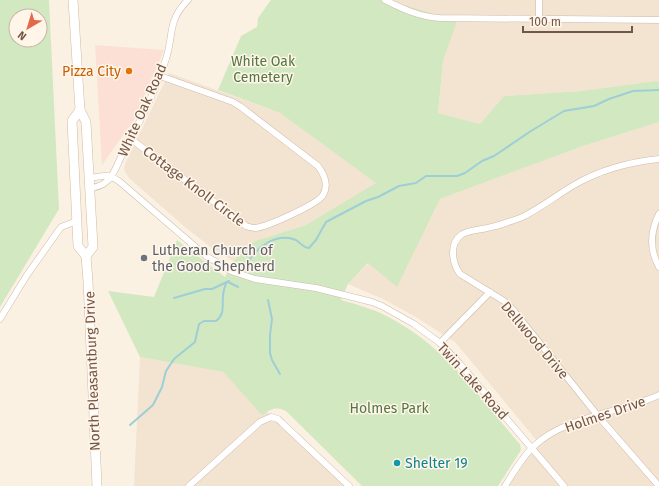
<svg xmlns="http://www.w3.org/2000/svg" width="659" height="486" font-family="'Fira Sans',sans-serif">
<rect width="100%" height="100%" fill="#fbf1e2"/>
<g fill="#f3e3d1">
<polygon points="388,0 659,0 659,82 656,81 581,91 504,96 480,124 438,113 443,61 456,21"/>
<polygon points="169,73 280,113 377,183 306,225 255,241 233,261 212,248 186,228 129,178 124,170 125,164"/>
<polygon points="659,122 659,486 508,486 538,442 456,343 416,317 383,299 348,284 369,263 397,286 440,199 583,146"/>
<polygon points="140,357 231,373 263,408 348,486 134,486"/>
</g>
<polygon fill="#fce0d6" points="95,45 164,50 134,120 102,165"/>
<g fill="#d2e8c1" fill-rule="evenodd">
<path d="M0,0h49l10,209 -59,98zM16,16h24v24h-24z"/>
<path d="M271,0h117l69,21 -14,40 -5,52 42,11 24,-28 77,-5 75,-10 3,1v40l-76,24 -143,53 -43,88 -29,-24 -20,21 -7,16c18,5 36,10 53,20 51,28 86,77 123,121l3,3 1,6 -23,36h-136l-76,-75c-10,-5 -16,-2 -23,4l-3,-2 -33,-37 -3,-4 -84,-15 -32,-66 46,6 23,-57 48,37 8,-16 22,-20 51,-16 70,-42 -96,-70 -62,-23 23,-54 16,-9 1,-9z"/>
</g>
<g fill="none" stroke-linecap="round" stroke-linejoin="round">
<g stroke="#9eced6" stroke-width="2">
<path d="M247,263c10,-16 29,-31 49,-23 5,3 7,8 13,8l7,-8 10,-18 40,-21 12,-4 21,-11 17,-3 10,-7h31l8,-3 17,-12 12,-5 37,-25 33,-20 30,-5 15,-7 24,-8 26,-1"/>
<polyline points="228,282 238,287"/>
<polyline points="174,298 205,289 212,289 229,281"/>
<polyline points="268,300 272,319 270,335 270,353 272,360 280,374"/>
<path d="M130,425l23,-20 9,-18 4,-16 8,-12 21,-17 4,-18 5,-3h12c9,-7 6,-15 7,-25 0,-4 2,-9 3,-13"/>
</g>
<g stroke="#cebbac" stroke-width="7">
<g id="minor">
<path d="M385,0c18,9 35,17 55,18l219,2"/>
<polyline points="539,20 539,0"/>
<path d="M131,139l115,87c3,1 6,2 9,2 12,-1 63,-24 68,-33 6,-10 1,-21 -5,-29l-77,-59 -8,-5 -73,-26"/>
<path d="M659,159c-29,3 -59,11 -85,26 -17,10 -36,25 -54,33 -11,4 -22,8 -33,10 -8,2 -19,2 -26,7 -12,9 -9,28 -1,39l44,27 10,10 84,105 61,70"/>
<path d="M90,178c14,-2 17,-5 30,4l86,74 25,15 24,8 61,9 56,14 10,4 32,18 26,19 20,21 104,122"/>
<path d="M91,188c6,-1 11,-2 16,-7 7,-6 10,-16 14,-24 17,-31 34,-64 45,-98 8,-25 1,-38 22,-59"/>
<path d="M659,214c-9,18 -10,35 0,53"/>
<polyline points="0,319 27,275 61,227 77,221"/>
<polyline points="440,343 490,292"/>
<polyline points="189,486 260,422 271,417 278,419 282,423 349,486"/>
<path d="M505,486c9,-14 17,-29 29,-40 32,-30 86,-33 125,-51"/>
</g>
</g>
<g stroke="#d1baa9" stroke-width="10">
<g id="secondary">
<polyline points="73,0 80,110 86,122 93,247 86,256"/>
<polyline points="80,110 72,121 78,246 86,256 88,281 97,486"/>
</g>
</g>
<use href="#minor" stroke="#fff" stroke-width="6"/>
<use href="#secondary" stroke="#fff" stroke-width="9"/>
</g>
<circle fill="#e8710a" stroke="#fff5e8" stroke-width="1.5" cx="129" cy="71" r="4"/>
<circle fill="#6b7280" stroke="#fff5e8" stroke-width="1.5" cx="144" cy="258" r="4"/>
<circle fill="#0f9aa8" stroke="#fff5e8" stroke-width="1.5" cx="397" cy="463" r="4"/>
<g text-anchor="middle" stroke-width="3" stroke-linejoin="round" paint-order="stroke">
<g font-size="14" fill="#537842" stroke="#fff5e8">
<text x="263" y="66">White Oak<tspan x="263" dy="16">Cemetery</tspan></text>
<text x="389" y="413">Holmes Park</text>
</g>
<g font-size="14" fill="#c56008" stroke="#fff5e8" text-anchor="end">
<text x="121" y="76">Pizza City</text>
</g>
<g font-size="14" fill="#725749" stroke="#fff5e8">
<text transform="translate(142 110) rotate(-66)" y="5">White Oak Road</text>
<text transform="translate(194 186) rotate(37)" y="5">Cottage Knoll Circle</text>
<text transform="translate(535 340) rotate(50)" y="5">Dellwood Drive</text>
<text transform="translate(92 371) rotate(-92)" y="5">North Pleasantburg Drive</text>
<text transform="translate(473 381) rotate(48)" y="5">Twin Lake Road</text>
<text transform="translate(605 414) rotate(-19)" y="5">Holmes Drive</text>
</g>
<g font-size="14" fill="#5b616d" stroke="#fff5e8" text-anchor="start">
<text x="152" y="255">Lutheran Church of<tspan x="152" dy="16">the Good Shepherd</tspan></text>
</g>
<g font-size="14" fill="#0d838f" stroke="#fff5e8" text-anchor="start">
<text x="405" y="468">Shelter 19</text>
</g>
</g>
<g transform="translate(28 28) rotate(218)"><circle r="19" fill="#fff5e8" stroke="#c7b6a8"/>
<path d="M0-3L7 15L0 10L-7 15Z" fill="#e3694a"/>
<text y="-6" font-size="11" font-weight="bold" text-anchor="middle" fill="#725749">N</text>
</g>
<path d="M523 26v6h109v-6" fill="none" stroke="#725749" stroke-width="2"/>
<text x="529" y="26" font-size="12" fill="#725749" stroke="#fff5e8" stroke-width="3" paint-order="stroke">100 m</text>
</svg>
